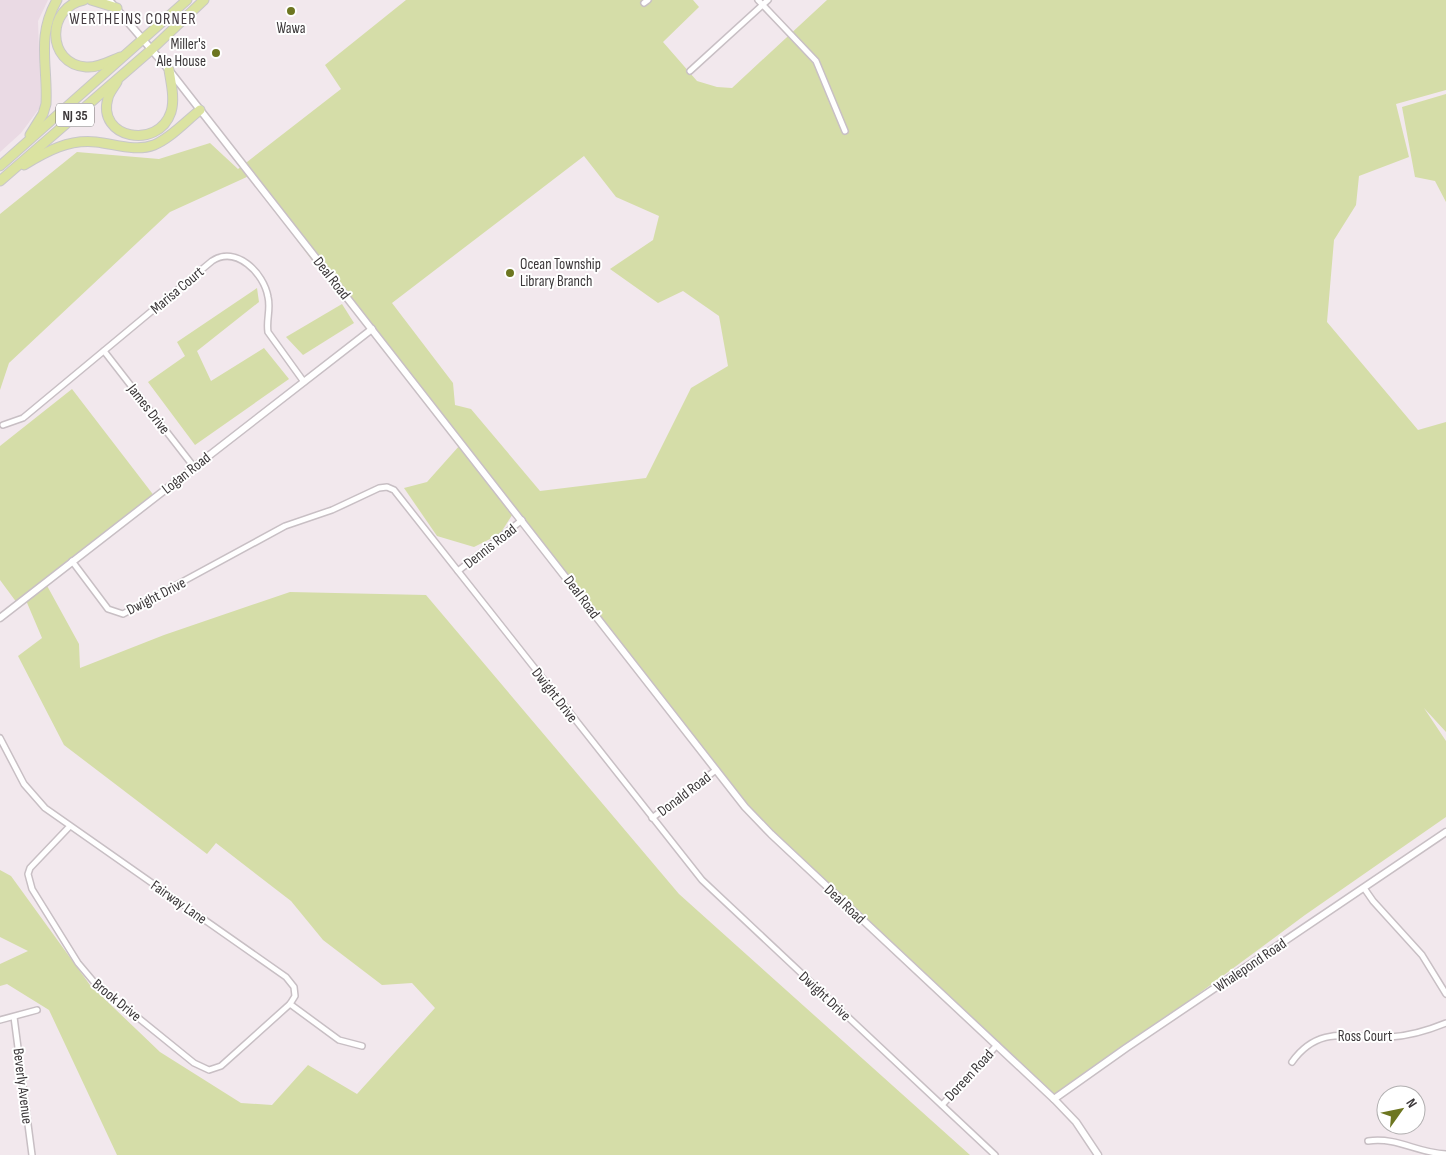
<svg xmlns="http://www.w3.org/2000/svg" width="1446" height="1155" font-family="'Sofia Sans Condensed',sans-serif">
<rect width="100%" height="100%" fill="#f2e8ed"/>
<polygon fill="#eadae4" points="0,0 48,0 38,21 41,106 21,133 0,152"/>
<g fill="#d5dda8" fill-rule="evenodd">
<path d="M406,0h287l6,7 -36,35 34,39 20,6 15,1 95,-88h619v90l-50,14 13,53 -50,19 -3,29 -22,35 -7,82 91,108 28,-8v310l-22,-24 22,33v76l-141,98 -250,185 -293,-274 -248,-314 -14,22 -26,13 -37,-11 -33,-48 23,-6 33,-37 -149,-186 -62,-83 -79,36 -161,151 -9,27v-176l77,-62 82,7 51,-16 28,26 103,-80 -16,-24zM584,156l32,41 43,19 -6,24 -43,29 48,34 25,-12 36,25 9,50 -37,22 -45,90 -106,13 -69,-82 -16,-4 -2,-22 -61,-80z"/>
<polygon points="1446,94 1446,202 1435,181 1415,177 1402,107"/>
<polygon points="257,288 259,302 197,351 211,381 264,348 289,379 195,445 148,382 185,356 177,342"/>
<polygon points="342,304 354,323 303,355 286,337"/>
<polygon points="72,389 155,497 45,582 79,644 80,668 164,635 290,592 426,595 679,894 970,1155 117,1155 49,1010 7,984 0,986 0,964 28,951 0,937 0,870 11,876 90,985 160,1052 241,1103 272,1105 308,1065 357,1094 435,1008 412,983 382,985 323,940 291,901 216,843 207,854 64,745 18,656 42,638 25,598 17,603 0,580 0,446"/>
</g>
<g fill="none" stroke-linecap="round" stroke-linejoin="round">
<g stroke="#c8bfc4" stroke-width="8">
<g id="minor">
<polyline points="758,0 816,61 845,131"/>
<polyline points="644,3 648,0"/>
<polyline points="690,71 768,0"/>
<polyline points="104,351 194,467"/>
<path d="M3,425l20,-7 189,-157c24,-16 52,12 56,36 3,12 -2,23 0,35l36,50"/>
<polyline points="72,561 108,609 123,614 285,526 332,510 379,488 387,487 394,490 702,880 995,1155"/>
<polyline points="458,571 522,520"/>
<polyline points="0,738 24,784 45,808 286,977 294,987 295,996 290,1004 221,1066 209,1070 194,1063 94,982 78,963 32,889 28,874 30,868 70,826"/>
<polyline points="652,818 716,770"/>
<polyline points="1364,888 1373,901 1422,955 1446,994"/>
<polyline points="290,1004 339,1040 362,1046"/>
<polyline points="14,1017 32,1155"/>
<polyline points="0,1020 37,1010"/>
<path d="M1292,1062c27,-38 59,-24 98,-25 18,-1 39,-7 56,-14"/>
<polyline points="942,1105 997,1045"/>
<path d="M1368,1141c31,-4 48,12 78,13"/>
</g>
</g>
<g stroke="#c8bfc4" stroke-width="9">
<g id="tertiary">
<polyline points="109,0 169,70 745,807 771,834 1054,1099 1076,1122 1098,1155"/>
<polyline points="0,618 372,329"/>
<polyline points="1054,1099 1126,1048 1446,832"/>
</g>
</g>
<g stroke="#c8c7c8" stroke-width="11">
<g id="primary">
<path d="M84,0c-38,7 -38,64 2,67 12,1 24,-6 34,-10"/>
<polyline points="91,0 117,8"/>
<path d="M117,82c-3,5 -8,11 -9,16 -12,40 50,53 63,14 4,-13 0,-29 -2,-42"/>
<path d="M30,135l13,-21 3,-10c2,-39 -10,-68 11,-104"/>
<path d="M24,165c23,-14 45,-26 72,-23 19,2 40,10 58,3 17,-7 32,-24 46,-35"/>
<polyline points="0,166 187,0"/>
<polyline points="0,181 151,50 204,0"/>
</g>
</g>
<use href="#minor" stroke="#fff" stroke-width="5"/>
<use href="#tertiary" stroke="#fff" stroke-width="6"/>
<use href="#primary" stroke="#dbe3a1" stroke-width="9"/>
</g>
<g fill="#6d7620" stroke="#fff" stroke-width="2">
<circle cx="291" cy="11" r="5"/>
<circle cx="216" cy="53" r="5"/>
<circle cx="510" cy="273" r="5"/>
</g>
<g text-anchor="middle" stroke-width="4" stroke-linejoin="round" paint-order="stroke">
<rect fill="#fff" stroke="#767374" stroke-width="1" x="56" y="103.5" width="38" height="23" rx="4"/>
<g font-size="14" font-weight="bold" fill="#3b3739">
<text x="75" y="120">NJ 35</text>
</g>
<g font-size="15" fill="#3b3739" stroke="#fff">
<text x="291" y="33">Wawa</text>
<text x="206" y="49" text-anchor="end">Miller's<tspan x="206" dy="17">Ale House</tspan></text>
<text x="520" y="269" text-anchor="start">Ocean Township<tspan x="520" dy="17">Library Branch</tspan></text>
</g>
<g font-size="15" fill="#3b3739" stroke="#fff">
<text transform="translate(332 278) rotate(52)" y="5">Deal Road</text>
<text transform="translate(177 290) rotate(-40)" y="5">Marisa Court</text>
<text transform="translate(149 409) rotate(52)" y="5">James Drive</text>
<text transform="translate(186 473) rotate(-38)" y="5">Logan Road</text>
<text transform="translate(490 546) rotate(-38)" y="5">Dennis Road</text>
<text transform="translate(156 596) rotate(-27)" y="5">Dwight Drive</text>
<text transform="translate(582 597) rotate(53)" y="5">Deal Road</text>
<text transform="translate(555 695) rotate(52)" y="5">Dwight Drive</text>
<text transform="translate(684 794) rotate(-37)" y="5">Donald Road</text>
<text transform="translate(179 902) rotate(35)" y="5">Fairway Lane</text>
<text transform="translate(845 904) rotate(43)" y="5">Deal Road</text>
<text transform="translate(1250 965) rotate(-34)" y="5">Whalepond Road</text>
<text transform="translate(825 996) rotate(43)" y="5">Dwight Drive</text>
<text transform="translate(117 1000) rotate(39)" y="5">Brook Drive</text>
<text x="1365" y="1041">Ross Court</text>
<text transform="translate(969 1075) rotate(-47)" y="5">Doreen Road</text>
<text transform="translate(23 1086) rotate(83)" y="5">Beverly Avenue</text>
</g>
<g font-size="16" letter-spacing="1" fill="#443c41" stroke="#fff">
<text x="133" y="24">WERTHEINS CORNER</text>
</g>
</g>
<g transform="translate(1401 1110) rotate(57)"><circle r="24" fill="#ffffff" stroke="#b1afb0"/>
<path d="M0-4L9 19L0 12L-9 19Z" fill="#6d7620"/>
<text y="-8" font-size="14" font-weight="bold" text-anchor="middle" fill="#3b3739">N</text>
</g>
</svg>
